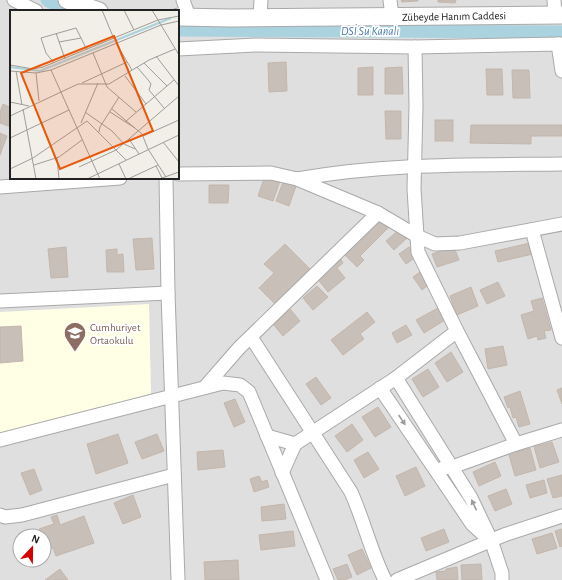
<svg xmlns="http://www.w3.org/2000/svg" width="562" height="580" font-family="'Alegreya Sans',sans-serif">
<rect width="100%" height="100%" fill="#f2efe9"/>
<path fill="#e0dfdf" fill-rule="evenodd" d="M0,0h562v580h-562zM11,11h167v167h-167zM20,536h24v24h-24z"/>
<polygon fill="#ffffe5" points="149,304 151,394 0,436 0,312"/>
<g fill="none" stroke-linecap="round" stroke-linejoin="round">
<g stroke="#aad3df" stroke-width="13">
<polyline points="47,0 67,11"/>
<polyline points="178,30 562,32"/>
</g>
</g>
<g fill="#c7bfb8" stroke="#c4b6ab">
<polygon points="401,0 418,0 418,1 402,2"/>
<polygon points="438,0 456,0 455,3 438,2"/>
<polygon points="286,62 287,91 269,92 268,63"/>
<polygon points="373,67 373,95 358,95 358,68"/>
<polygon points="402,67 403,94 385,94 385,68"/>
<polygon points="486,69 502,69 503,95 487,95"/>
<polygon points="512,70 529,70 530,98 513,98"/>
<polygon points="3,104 11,108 11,127 0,123 0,112"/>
<polygon points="385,111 401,111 401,139 386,139"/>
<rect x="435" y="120" width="18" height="21"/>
<polygon points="471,125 562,125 562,136 531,136 531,144 470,143"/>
<polygon points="0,133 7,136 0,155"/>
<polygon points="265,176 280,181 273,201 258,196"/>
<polygon points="283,182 296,186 289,206 276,201"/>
<polygon points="209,185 229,185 228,203 209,203"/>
<polygon points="379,217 389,227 360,256 364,260 357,267 343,253"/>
<polygon points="400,229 408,237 394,250 386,241"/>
<polygon points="152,238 154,269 136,270 133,239"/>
<polygon points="530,243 533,254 498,262 495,251"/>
<polygon points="285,244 311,270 275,304 259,288 274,273 264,264"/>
<polygon points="66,247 68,277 51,278 48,249"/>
<polygon points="409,247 416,257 406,264 399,254"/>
<polygon points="454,247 459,260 437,267 432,254"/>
<polygon points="117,249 117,255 123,254 124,272 107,272 106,250"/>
<polygon points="340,258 343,263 337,268 345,278 328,292 316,277"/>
<polygon points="423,270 432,282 422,290 413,277"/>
<polygon points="498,282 505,296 487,304 480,290"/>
<polygon points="317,286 328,297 313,310 303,298"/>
<polygon points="471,287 478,306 457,315 450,296"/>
<polygon points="542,298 551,330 544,331 546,338 538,340 537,336 528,339 521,315 534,311 531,301"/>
<polygon points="438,308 445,320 424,333 416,320"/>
<polygon points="290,309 300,321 283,336 273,324"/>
<polygon points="367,312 375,322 360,334 364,339 343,355 331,340"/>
<polygon points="406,325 412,335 397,343 392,333"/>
<polygon points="21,326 23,361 0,363 0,327"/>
<polygon points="503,346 507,365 488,369 485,349"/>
<polygon points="451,352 463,372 447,382 435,363"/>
<polygon points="428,369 439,387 423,397 412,379"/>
<polygon points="316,377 331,398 321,405 306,384"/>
<polygon points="562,388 562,404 557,390"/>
<polygon points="520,391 530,424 519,427 516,417 513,418 510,407 508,408 504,397"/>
<polygon points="235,399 245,422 234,427 224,403"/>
<polygon points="378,407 391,427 375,437 362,417"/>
<polygon points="352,424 363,440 347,452 335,436"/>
<polygon points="118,434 128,463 96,474 87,444"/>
<polygon points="157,434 164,451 142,459 135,442"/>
<polygon points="552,442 559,462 540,468 534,447"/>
<polygon points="530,448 536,470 515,476 509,455"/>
<polygon points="223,450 225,467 198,470 197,452"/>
<polygon points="368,452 379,469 364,478 354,460"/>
<polygon points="495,462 501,476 479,486 473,472"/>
<polygon points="416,467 425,486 405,496 396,476"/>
<polygon points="34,469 42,490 30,495 21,473"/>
<polygon points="562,475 562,496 553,498 547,479"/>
<polygon points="259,476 262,482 267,480 269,487 254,492 250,479"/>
<polygon points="544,480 547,493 530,498 526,485"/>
<polygon points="506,489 512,504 495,511 488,496"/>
<polygon points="133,495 141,517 123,524 114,503"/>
<polygon points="284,504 286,519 262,521 261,507"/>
<polygon points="57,515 60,525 84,516 94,543 56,556 53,548 44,551 44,536 38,536 41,535 39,529 54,524 51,517"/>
<polygon points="444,529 449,542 426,551 421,538"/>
<polygon points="562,529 562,546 560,547 555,531"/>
<polygon points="293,531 295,546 261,550 259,535"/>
<polygon points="552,533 557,548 537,554 532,539"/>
<polygon points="362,549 371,568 357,575 348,555"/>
<polygon points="238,560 239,580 205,580 204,562"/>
<polygon points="347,564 352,577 344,580 338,580 333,569"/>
<polygon points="481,564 482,580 462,580 461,565"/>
<polygon points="457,567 458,580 437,580 436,572 446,571 446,569"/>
<polygon points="60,569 68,580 45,580"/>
</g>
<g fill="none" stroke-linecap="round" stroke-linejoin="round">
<g stroke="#a9a9a9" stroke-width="15">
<g id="minor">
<polyline points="14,0 36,11"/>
<polyline points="183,0 189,17"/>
<polyline points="390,0 392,17"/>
<polyline points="554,0 555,15"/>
<polyline points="260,18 261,0"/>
<polyline points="558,44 562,71"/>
<polyline points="415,47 416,106 414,189 418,252 457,331 516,444"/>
<polyline points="178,49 256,45 415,47 562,44"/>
<polyline points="178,174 271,173 297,179 378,213 417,236 435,244 460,243 562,224"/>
<polyline points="166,178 168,293 178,580"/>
<path d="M297,179c88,-16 176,-14 265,-15"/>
<polyline points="0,187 120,178"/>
<polyline points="532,230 562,338"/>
<polyline points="0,301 168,293"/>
<path d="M251,337l100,155c13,29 20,60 34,88"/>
<polyline points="396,378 471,498 491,540 502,573 502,580"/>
<polyline points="205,387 239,348 378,213"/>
<polyline points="380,388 472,524 486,537"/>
<polyline points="267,436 295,444"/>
<polyline points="0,440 223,383 240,385 249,392 327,580"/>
<polyline points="443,468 452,467 516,444 562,430"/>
<polyline points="282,473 295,444 396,378 457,331"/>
<polyline points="0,515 5,517 22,515 174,475"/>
<polyline points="397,580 504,535 562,516"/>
</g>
</g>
<g stroke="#a9a9a9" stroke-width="19">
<g id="tertiary">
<polyline points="67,0 99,11"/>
<polyline points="178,17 231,18 562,15"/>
</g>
</g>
<use href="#minor" stroke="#fff" stroke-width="13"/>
<use href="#tertiary" stroke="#fff" stroke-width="17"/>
</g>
<defs><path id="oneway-solid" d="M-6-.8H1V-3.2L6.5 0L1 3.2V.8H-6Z"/></defs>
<g fill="#9c9c9c">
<use href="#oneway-solid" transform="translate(402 420) rotate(56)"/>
<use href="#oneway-solid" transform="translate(474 505) rotate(-115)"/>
</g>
<defs>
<g id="school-pin" transform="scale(1.15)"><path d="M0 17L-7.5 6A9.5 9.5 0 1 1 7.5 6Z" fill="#8d6e63" stroke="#fff"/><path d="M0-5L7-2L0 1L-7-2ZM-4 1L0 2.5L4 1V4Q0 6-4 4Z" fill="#fff"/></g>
</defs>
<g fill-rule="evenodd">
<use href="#school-pin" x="75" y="333"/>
</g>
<g text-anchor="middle" stroke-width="3.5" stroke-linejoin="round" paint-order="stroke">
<g font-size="11" fill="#222" stroke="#fff">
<text transform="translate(454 16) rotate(-1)" y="4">Zübeyde Hanım Caddesi</text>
</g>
<g font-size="11" fill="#785e54" stroke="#fff" text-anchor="start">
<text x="90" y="331">Cumhuriyet<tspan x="90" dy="13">Ortaokulu</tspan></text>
</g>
<g font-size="12" font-style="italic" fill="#4a7aab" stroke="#fff">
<text x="370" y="35">DSİ Su Kanalı</text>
</g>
</g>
<g transform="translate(10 10)">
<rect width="169" height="169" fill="#f2efe9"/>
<path fill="none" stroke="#aad3df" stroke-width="2" d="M0,57l30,4 131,-53"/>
<path fill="none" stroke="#9f9d99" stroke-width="1" d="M92,0l12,29M114,0l10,20M142,0l27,45M46,23l9,26M49,32l22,-4 6,12M106,33l16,27M83,43l14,34 29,25M146,46l23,30M44,53l-8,-10 -5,-15 35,-10 5,10M134,53l23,23M0,55l23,4 10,-2 115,-47 21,-4M127,57l12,14 2,3 -2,6 15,18M41,60l110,-45 18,-4M0,61l26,2 15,-3 49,109M6,61l6,34M26,63l3,28M115,66l21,28M72,73l45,-21M0,92l19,4M13,99l13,70M102,99l30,25 6,15 18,28M75,102l27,19 12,13 11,5M100,102l25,16M0,106l68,-32h31l40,-24 26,-11M115,112l49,-42M71,113l17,-40M89,122l1,-5 19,-30M133,126l36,-16M0,128l59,-28M119,129l10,15M153,132l16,20M47,148l2,21M109,154l7,15M24,155l25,-8 23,-17M146,156l6,12M69,157l37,-17 63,-54M0,159l23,-11 54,-37 39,39M152,168l17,-6M77,169l92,-44M118,169l30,-14"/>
<path fill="#e8590c" fill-opacity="0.15" stroke="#e8590c" stroke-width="2" d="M104,26l39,95 -93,38 -39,-96z"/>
<rect width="169" height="169" fill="none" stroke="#222" stroke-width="2"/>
</g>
<g transform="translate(32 548) rotate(22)"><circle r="19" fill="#ffffff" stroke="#a7a7a7"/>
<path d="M0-3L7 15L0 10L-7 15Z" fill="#d40000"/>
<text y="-6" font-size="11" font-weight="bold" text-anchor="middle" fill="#222222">N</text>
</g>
</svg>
